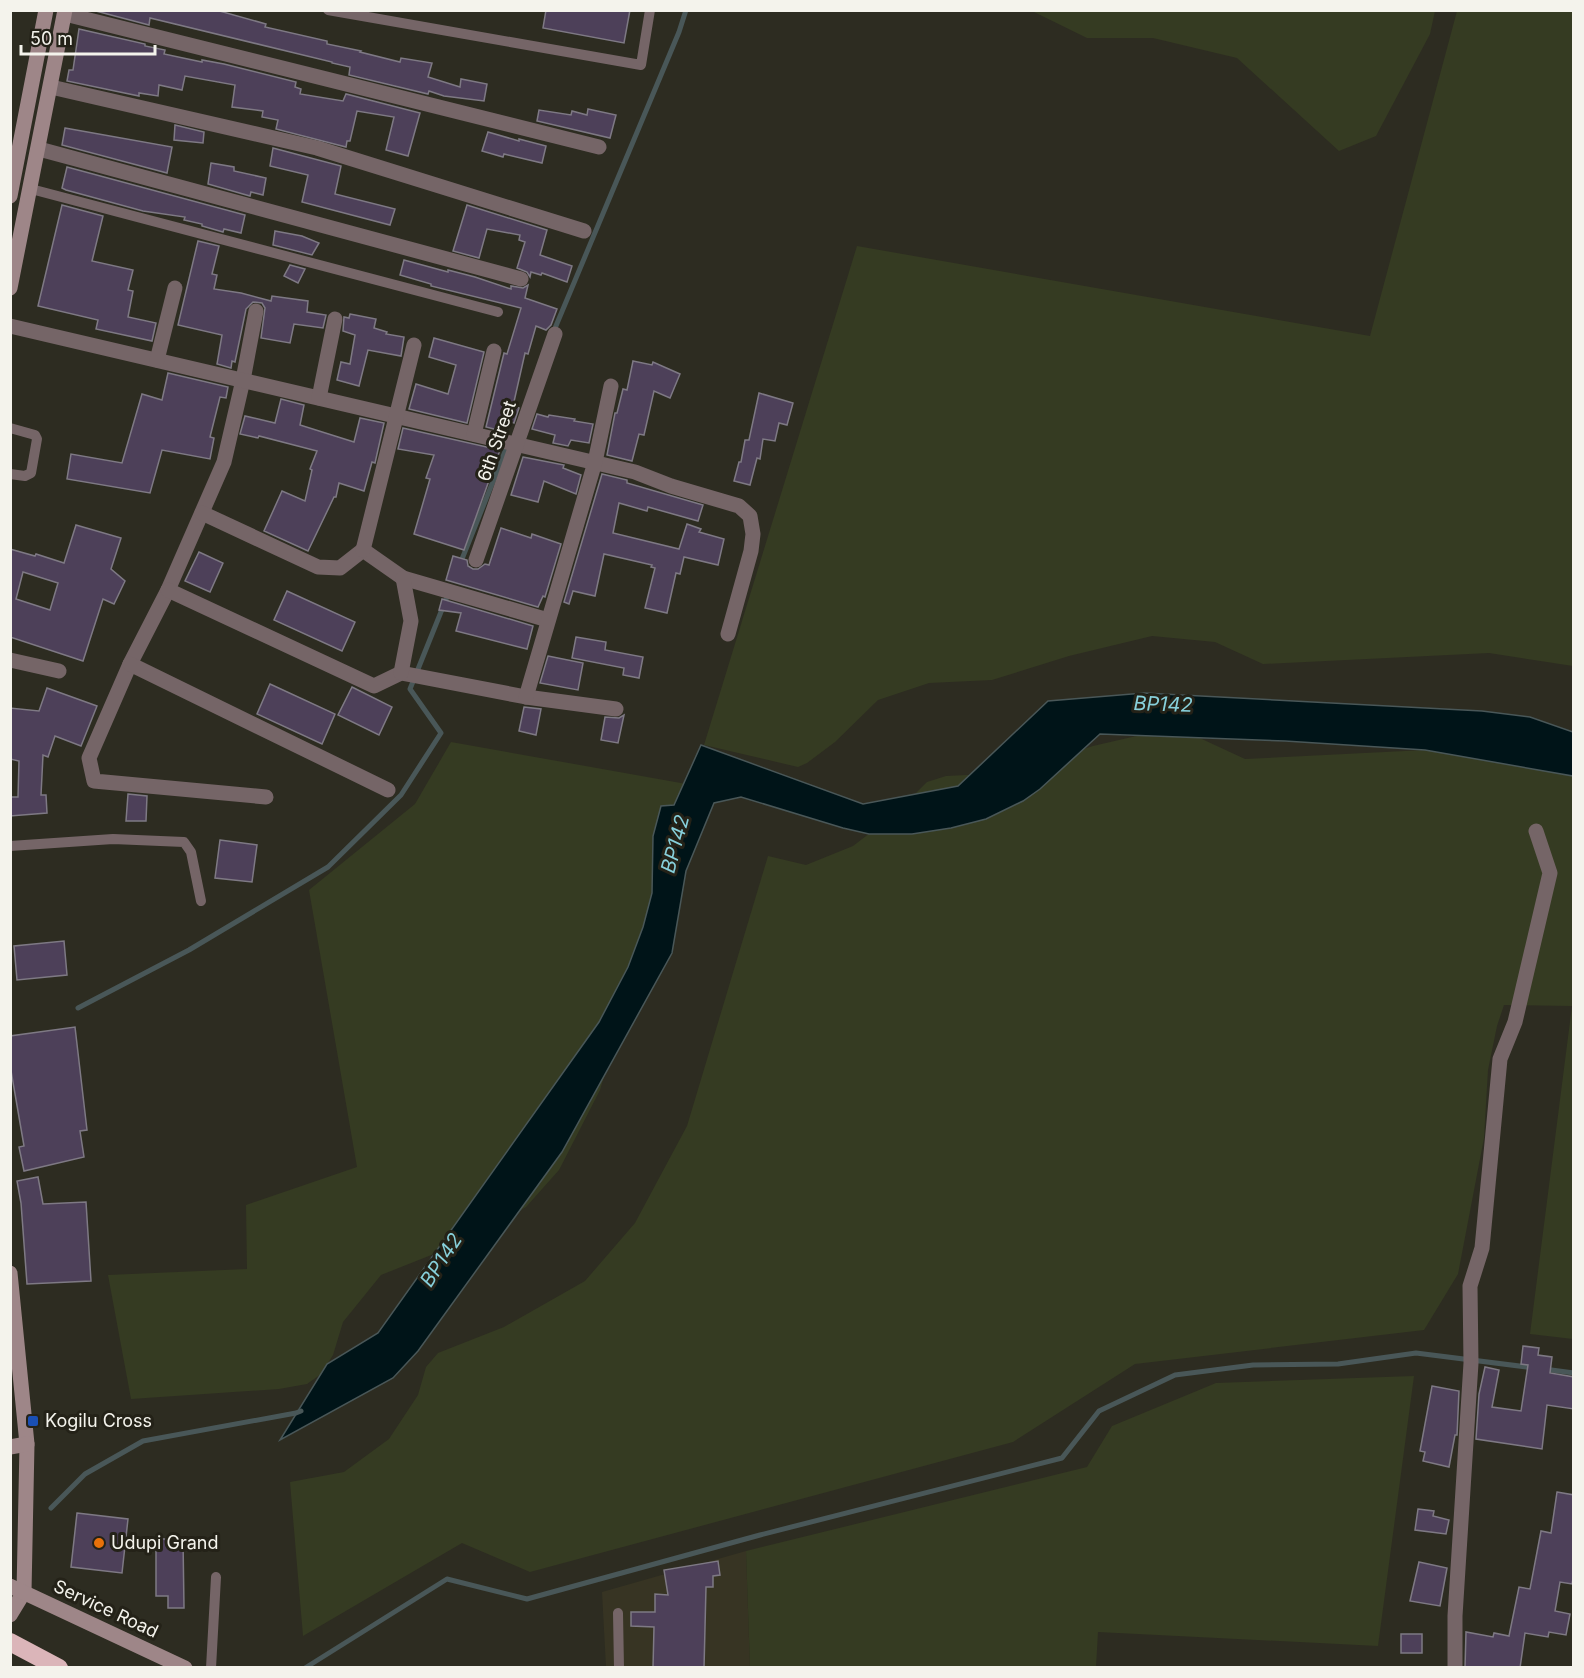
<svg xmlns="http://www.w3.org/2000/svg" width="1584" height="1678" font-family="Inter,sans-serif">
<rect width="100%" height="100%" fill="#2d2c21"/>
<polygon fill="#373423" points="746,1551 750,1667 606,1667 602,1592"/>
<g fill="#353b22">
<polygon points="1032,11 1435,11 1430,34 1376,136 1339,151 1237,58 1153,38 1087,38"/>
<polygon points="1457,11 1573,11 1573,666 1489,653 1263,664 1215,642 1152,636 1069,656 992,680 929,683 878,700 835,742 807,763 798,767 704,745 857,246 1370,336"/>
<polygon points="1158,731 1191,734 1245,759 1485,747 1573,761 1573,1339 1530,1334 1572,1006 1504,1005 1497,1026 1488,1070 1484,1138 1458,1274 1424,1330 1135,1364 1013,1442 530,1572 462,1543 303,1636 290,1482 344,1472 389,1439 418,1395 426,1367 438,1353 504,1327 585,1281 635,1223 687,1126 768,856 806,865 853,846 895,814 927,782 946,776 1009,773 1093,746"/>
<polygon points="451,742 692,785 600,1090 559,1170 526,1207 464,1242 381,1275 343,1322 333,1355 321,1374 307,1384 279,1389 131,1399 108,1275 247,1269 246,1205 357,1167 309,890 415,804"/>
<polygon points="1414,1376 1378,1646 1098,1632 1096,1667 750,1667 746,1551 1087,1467 1112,1426 1216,1383"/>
</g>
<polygon fill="#001418" stroke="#495758" stroke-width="1.5" points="1144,693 1482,711 1530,717 1573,732 1573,776 1425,750 1285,741 1100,734 1040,789 1023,801 986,819 951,828 912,834 869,834 843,828 741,797 714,803 686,871 672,953 562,1152 418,1351 393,1378 280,1440 327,1364 378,1333 599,1022 628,967 643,927 652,893 653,836 661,806 674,805 701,745 863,804 958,786 1048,701"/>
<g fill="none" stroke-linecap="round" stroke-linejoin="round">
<g stroke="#495758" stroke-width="5">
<polyline points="553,333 679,32 686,10"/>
<polyline points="460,564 508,444"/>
<polyline points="78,1008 189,950 328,867 401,795 441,733 410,689 449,592"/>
<polyline points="1544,1369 1574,1373"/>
<polyline points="51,1508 85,1474 143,1441 296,1413 301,1411"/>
<polyline points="305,1668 447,1579 527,1599 760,1535 1062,1458 1099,1411 1175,1375 1253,1365 1338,1364 1416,1353 1535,1368"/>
</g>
</g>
<g fill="#4d4059" stroke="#7e7984" stroke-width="1.5" fill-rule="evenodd">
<polygon points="92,10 216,10 266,24 265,27 327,41 327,44 361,51 360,52 400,62 401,58 432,63 428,77 460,87 461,79 487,84 484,101 444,96 429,91 428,94 349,75 350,67 332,63 332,62 150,18 149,25"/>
<polygon points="546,10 630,10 624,43 543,28"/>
<polygon points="79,29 145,44 145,46 165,50 164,54 202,62 202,60 224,64 296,82 295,87 301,89 300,94 343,101 346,94 420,113 408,156 386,150 394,117 357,111 350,141 347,141 346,147 276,129 278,120 262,117 263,111 232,107 235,85 185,76 182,90 159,85 158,96 139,93 139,96 67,81 69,70 73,70"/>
<polygon points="588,109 616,115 610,138 537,121 539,110 571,115 572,111 587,115"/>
<polygon points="175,125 204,132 203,143 174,140"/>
<polygon points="65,128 172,147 167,173 62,145"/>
<polygon points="488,132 519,141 519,139 546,146 542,163 504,154 503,157 482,151"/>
<polygon points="273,148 341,166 335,194 395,209 390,225 302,202 308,175 270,166"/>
<polygon points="211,163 234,167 234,171 266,178 263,195 251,192 250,196 208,184"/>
<polygon points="67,167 245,215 241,233 224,229 223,232 202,226 202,224 184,220 185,217 143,211 66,190 62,188"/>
<polygon points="62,205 103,216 92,261 133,270 128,290 133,291 128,317 156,323 152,341 96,329 98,320 38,306"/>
<polygon points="467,205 547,230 540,255 572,266 567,282 542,273 541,275 531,272 530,277 527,272 517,268 525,242 519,240 520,235 487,229 479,258 453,251"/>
<polygon points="275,231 302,236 319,243 312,255 273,245"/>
<polygon points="198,241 219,246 212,274 217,275 214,289 241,293 271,301 272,296 308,301 307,312 326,315 323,328 294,324 290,343 261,338 265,308 262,303 253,302 246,309 235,362 232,361 231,368 217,364 222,335 178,325"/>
<polygon points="404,260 448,272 448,270 475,277 511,289 511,286 523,288 528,285 525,298 557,309 551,325 546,330 536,326 528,354 525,353 513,406 519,408 514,423 509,421 506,432 486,427 503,357 504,353 507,354 521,308 431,286 431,284 400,275"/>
<polygon points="290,265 305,269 298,283 284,276"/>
<polygon points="350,314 376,319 374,328 387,332 386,334 404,337 401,356 368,350 359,386 337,380 341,362 350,364 355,335 343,331 344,317 349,318"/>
<polygon points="434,338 484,352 467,423 409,409 416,384 448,394 456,365 429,357"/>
<polygon points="633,361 652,365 653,362 680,374 670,398 654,391 644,435 639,434 632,461 607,455 615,413 617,413 623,389 627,390"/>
<polygon points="168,373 228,387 226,398 220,397 210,437 214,438 210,459 162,450 150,493 67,479 71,454 122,463 142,394 162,400"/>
<polygon points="759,393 793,403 787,425 779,423 775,441 763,439 760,459 757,458 750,485 734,481 739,462 741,462 745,440 749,440"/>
<polygon points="281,399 304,405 300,425 354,442 360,418 384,423 375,463 372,462 364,491 339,483 336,497 334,497 308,551 264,531 282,491 305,501 312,470 310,469 317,451 259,436 258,438 240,434 245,416 275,423"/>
<polygon points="537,414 548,417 549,415 575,419 574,421 593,424 589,443 571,440 568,446 553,443 555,435 532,429"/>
<polygon points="403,428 500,450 464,550 414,534 430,479 426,478 434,455 398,449"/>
<polygon points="523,457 564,465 563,468 581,475 576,494 544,481 538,502 511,495"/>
<polygon points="602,474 627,480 627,483 703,505 698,521 648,507 647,511 619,503 613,533 679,549 687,524 701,529 699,532 724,539 718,565 684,557 680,574 676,573 667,613 645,608 655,568 651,567 652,565 604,554 595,596 573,591 569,604 564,602"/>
<path d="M76,525l45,13 -10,31 14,12 -11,23 -11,-5 -20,62 -73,-24v-88l25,7 1,-2 28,9zM23,572l35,11 -8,27 -34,-11z"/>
<polygon points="501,528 531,538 532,534 561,544 545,597 543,596 538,607 446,580 453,556 467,560 468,566 473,569 478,569 485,564 489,565"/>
<polygon points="199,552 223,563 210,592 185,581"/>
<polygon points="287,591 355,622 342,651 274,620"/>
<polygon points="442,599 533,626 527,649 456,631 461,613 439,610"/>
<polygon points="576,637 606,642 605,650 643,657 639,678 623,675 624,668 572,658"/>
<polygon points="548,656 583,663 578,690 540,683"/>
<polygon points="270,684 335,714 322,744 257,714"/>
<polygon points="352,687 392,707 379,735 338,715"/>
<polygon points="47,688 97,706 81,746 55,736 48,757 43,755 41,795 46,795 47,813 10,816 10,797 18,797 19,761 10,759 10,708 39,711"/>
<polygon points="524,707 541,709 536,735 519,731"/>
<polygon points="624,715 618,743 601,740 605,717 619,718"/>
<polygon points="128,794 147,796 146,821 126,821"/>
<polygon points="220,840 257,845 252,882 215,878"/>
<polygon points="64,941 67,975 17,980 14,946"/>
<polygon points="75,1027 87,1130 80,1131 84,1157 24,1171 19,1147 24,1146 10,1065 10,1036"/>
<polygon points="38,1177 43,1204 86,1202 91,1281 27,1284 21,1203 17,1181"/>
<polygon points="1523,1346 1539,1348 1538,1355 1552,1357 1550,1373 1574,1377 1574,1409 1547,1405 1542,1449 1476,1439 1479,1394 1485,1367 1499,1370 1492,1407 1521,1411 1528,1365 1521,1364"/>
<polygon points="1432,1386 1459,1391 1457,1435 1455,1435 1449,1467 1423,1461 1425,1452 1420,1451"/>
<polygon points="1557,1492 1574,1495 1574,1574 1572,1584 1560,1582 1555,1611 1570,1614 1566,1635 1549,1632 1548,1637 1525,1633 1520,1668 1465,1668 1466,1632 1493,1637 1494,1633 1509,1636 1519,1587 1530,1589 1541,1531 1551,1533"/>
<polygon points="1418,1509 1434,1511 1433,1516 1449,1520 1446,1534 1415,1530"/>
<polygon points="77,1513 128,1519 122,1573 71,1567"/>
<polygon points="156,1539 183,1539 184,1608 168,1608 168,1596 156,1596"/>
<polygon points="718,1561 720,1575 713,1576 713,1587 706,1587 704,1668 653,1668 654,1627 631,1626 631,1612 655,1612 655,1594 668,1595 664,1570"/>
<polygon points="1419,1562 1447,1568 1440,1606 1410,1601"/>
<rect x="1401" y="1634" width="21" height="19"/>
</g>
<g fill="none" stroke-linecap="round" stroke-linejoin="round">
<g stroke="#756567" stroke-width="10">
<polyline points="328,10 641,65 650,10"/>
<polyline points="31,189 498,312"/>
<polyline points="10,428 35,435 37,439 31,473 25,476 10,474"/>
<polyline points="10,846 113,839 184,842 191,852 201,901"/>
<polyline points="618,1613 619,1668"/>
<polyline points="211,1668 216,1577"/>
</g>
<g stroke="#756567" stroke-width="15">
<polyline points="65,14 599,147"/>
<polyline points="51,87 317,148 584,231"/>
<polyline points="39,149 521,279"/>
<polyline points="256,311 243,380 224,462 168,590 130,664 89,758 94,781 266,797"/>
<polyline points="10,326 635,472 671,486 739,506 750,516 753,534 751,551 728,634"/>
<polyline points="157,360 175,288"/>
<polyline points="319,398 335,319"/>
<polyline points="474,434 494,351"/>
<polyline points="202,513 318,567 340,568 363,550 403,578 548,620"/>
<polyline points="363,550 414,345"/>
<polyline points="476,560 555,334"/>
<polyline points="168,590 374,686 401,673 526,697 616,709"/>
<polyline points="10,660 59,671"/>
<polyline points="130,664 388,790"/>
<polyline points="401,673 411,621 403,578"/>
<polyline points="526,697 595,462 611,386"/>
<polyline points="1455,1668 1455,1616 1471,1363 1470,1286 1482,1248 1500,1059 1515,1022 1550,873 1536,831"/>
</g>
<g stroke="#9e8688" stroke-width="15">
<polyline points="10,196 46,10"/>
<polyline points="10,288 65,10"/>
<polyline points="10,1273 27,1444 24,1592 10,1615"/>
<polyline points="10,1447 27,1444"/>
<polyline points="10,1586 185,1668"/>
</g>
<polyline stroke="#dbb5b9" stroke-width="18" points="10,1642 59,1668"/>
</g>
<rect fill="#1a4fb4" stroke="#242218" stroke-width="2" x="27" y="1415" width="12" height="12" rx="3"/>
<circle fill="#e8710a" stroke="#242218" stroke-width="2" cx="99" cy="1543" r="6"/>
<g text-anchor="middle" stroke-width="6" stroke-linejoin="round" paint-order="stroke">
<g font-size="18" fill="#f4f3ec" stroke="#242218">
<text transform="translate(497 441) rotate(-71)" y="6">6th Street</text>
<text transform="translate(106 1609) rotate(25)" y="6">Service Road</text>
</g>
<g font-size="18" fill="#f4f3ec" stroke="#242218" text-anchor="start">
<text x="45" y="1427">Kogilu Cross</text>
<text x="111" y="1549">Udupi Grand</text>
</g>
<g font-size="20" font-style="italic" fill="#87d0db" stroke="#242218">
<text transform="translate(1163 704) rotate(2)" y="7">BP142</text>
<text transform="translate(675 844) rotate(-75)" y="7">BP142</text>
<text transform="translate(441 1260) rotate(-57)" y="7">BP142</text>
</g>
</g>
<rect width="1584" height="1678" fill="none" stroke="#f4f3ec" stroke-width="24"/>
<path d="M21 45v9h134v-9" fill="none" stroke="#f4f3ec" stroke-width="3"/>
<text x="30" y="45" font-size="18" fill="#f4f3ec" stroke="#242218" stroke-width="4.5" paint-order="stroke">50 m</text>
</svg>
